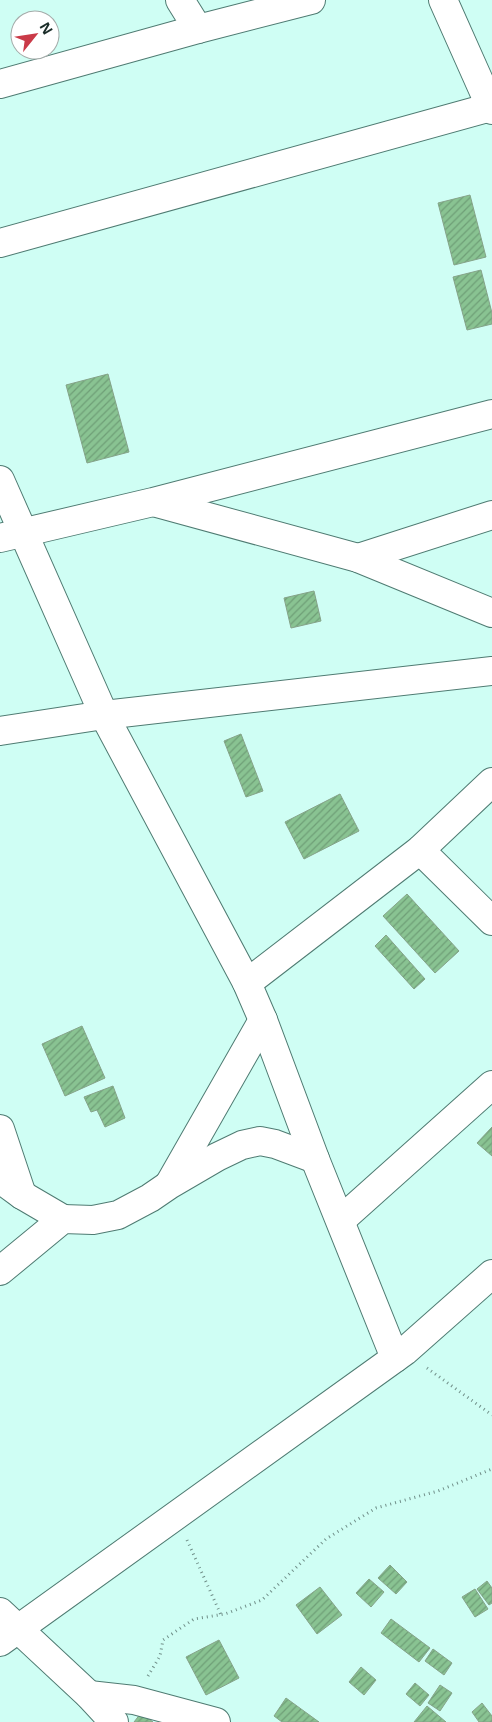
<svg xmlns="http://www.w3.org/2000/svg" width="492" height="1722" font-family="'Open Sans',sans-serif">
<defs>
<pattern id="building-hatch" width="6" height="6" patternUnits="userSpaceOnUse" patternTransform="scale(1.25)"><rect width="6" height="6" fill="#89c392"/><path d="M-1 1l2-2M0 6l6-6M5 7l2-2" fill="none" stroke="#6f9f77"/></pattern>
</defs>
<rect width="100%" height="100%" fill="#cffef4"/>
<g fill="url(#building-hatch)" stroke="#85a389">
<polygon points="470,195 486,257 454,265 438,203"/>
<polygon points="481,270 492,313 492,324 467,330 453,277"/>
<polygon points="108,374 129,452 87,463 66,385"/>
<polygon points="314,591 321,621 291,628 284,598"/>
<polygon points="241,734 263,791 246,797 224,741"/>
<polygon points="340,794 359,831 304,859 285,822"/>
<polygon points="407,894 459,951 435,973 383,916"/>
<polygon points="386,935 425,979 414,989 375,946"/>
<polygon points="82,1026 105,1078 65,1096 42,1044"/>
<polygon points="113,1086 125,1118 105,1127 97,1110 91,1112 84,1097"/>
<polygon points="492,1127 492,1156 477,1143"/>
<polygon points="390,1565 407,1582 396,1594 378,1578"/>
<polygon points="369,1579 384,1592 371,1607 356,1593"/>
<polygon points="487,1581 492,1588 492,1603 489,1605 477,1589"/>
<polygon points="320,1587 342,1615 317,1634 296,1605"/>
<polygon points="475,1589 488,1609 475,1617 462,1597"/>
<polygon points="391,1619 430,1648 419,1662 381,1633"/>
<polygon points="219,1640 239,1678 206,1695 186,1657"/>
<polygon points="433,1649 452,1663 444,1675 425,1661"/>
<polygon points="361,1667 376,1680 364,1695 349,1682"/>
<polygon points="415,1683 429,1695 420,1706 406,1694"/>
<polygon points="440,1685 452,1693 440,1711 428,1703"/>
<polygon points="286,1698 319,1722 282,1722 274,1716"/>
<polygon points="482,1703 492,1716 492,1722 479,1722 472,1712"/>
<polygon points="427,1706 446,1722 414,1722"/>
<polygon points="141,1713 153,1722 134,1722"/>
</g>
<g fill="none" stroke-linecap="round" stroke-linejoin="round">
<g stroke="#4f7b72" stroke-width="30">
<g id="minor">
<polyline points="180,0 198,29"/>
<polyline points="443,0 492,110"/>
<polyline points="0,84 198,29 311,0"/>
<polyline points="0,243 491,107"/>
<polyline points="0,480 104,715 247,983 263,1020 315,1159 395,1358"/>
<polyline points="157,503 358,558 492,613"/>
<polyline points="0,538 153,502 492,414"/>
<polyline points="358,558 492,515"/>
<polyline points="0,731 104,715 492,671"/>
<polyline points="420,850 492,921"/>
<polyline points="247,983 420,850 492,782"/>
<polyline points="0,1129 22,1195"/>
<polyline points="0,1179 22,1195 63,1219"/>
<polyline points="170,1183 263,1020"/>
<polyline points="341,1220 492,1085"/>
<polyline points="0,1271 63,1219 93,1220 118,1215 150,1198 169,1185 217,1157 242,1145 260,1141 275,1144 315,1159"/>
<polyline points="0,1612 89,1695 114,1722"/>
<polyline points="0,1642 405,1351 492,1274"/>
<polyline points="89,1695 134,1700 216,1722"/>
</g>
</g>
<g stroke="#71908a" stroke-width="3" stroke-dasharray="1 4" stroke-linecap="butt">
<polyline points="427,1368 492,1415"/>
<polyline points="187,1540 221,1615"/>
<polyline points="148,1676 160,1656 163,1640 194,1619 225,1614 262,1600 326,1539 376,1508 438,1491 492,1469"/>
</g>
<use href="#minor" stroke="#fff" stroke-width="28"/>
</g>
<g transform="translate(35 35) rotate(60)"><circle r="24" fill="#ffffff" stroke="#a4aba9"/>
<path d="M0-4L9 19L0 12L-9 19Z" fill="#ca3a48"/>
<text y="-8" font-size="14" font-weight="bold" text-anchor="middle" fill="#1b2d29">N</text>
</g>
</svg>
